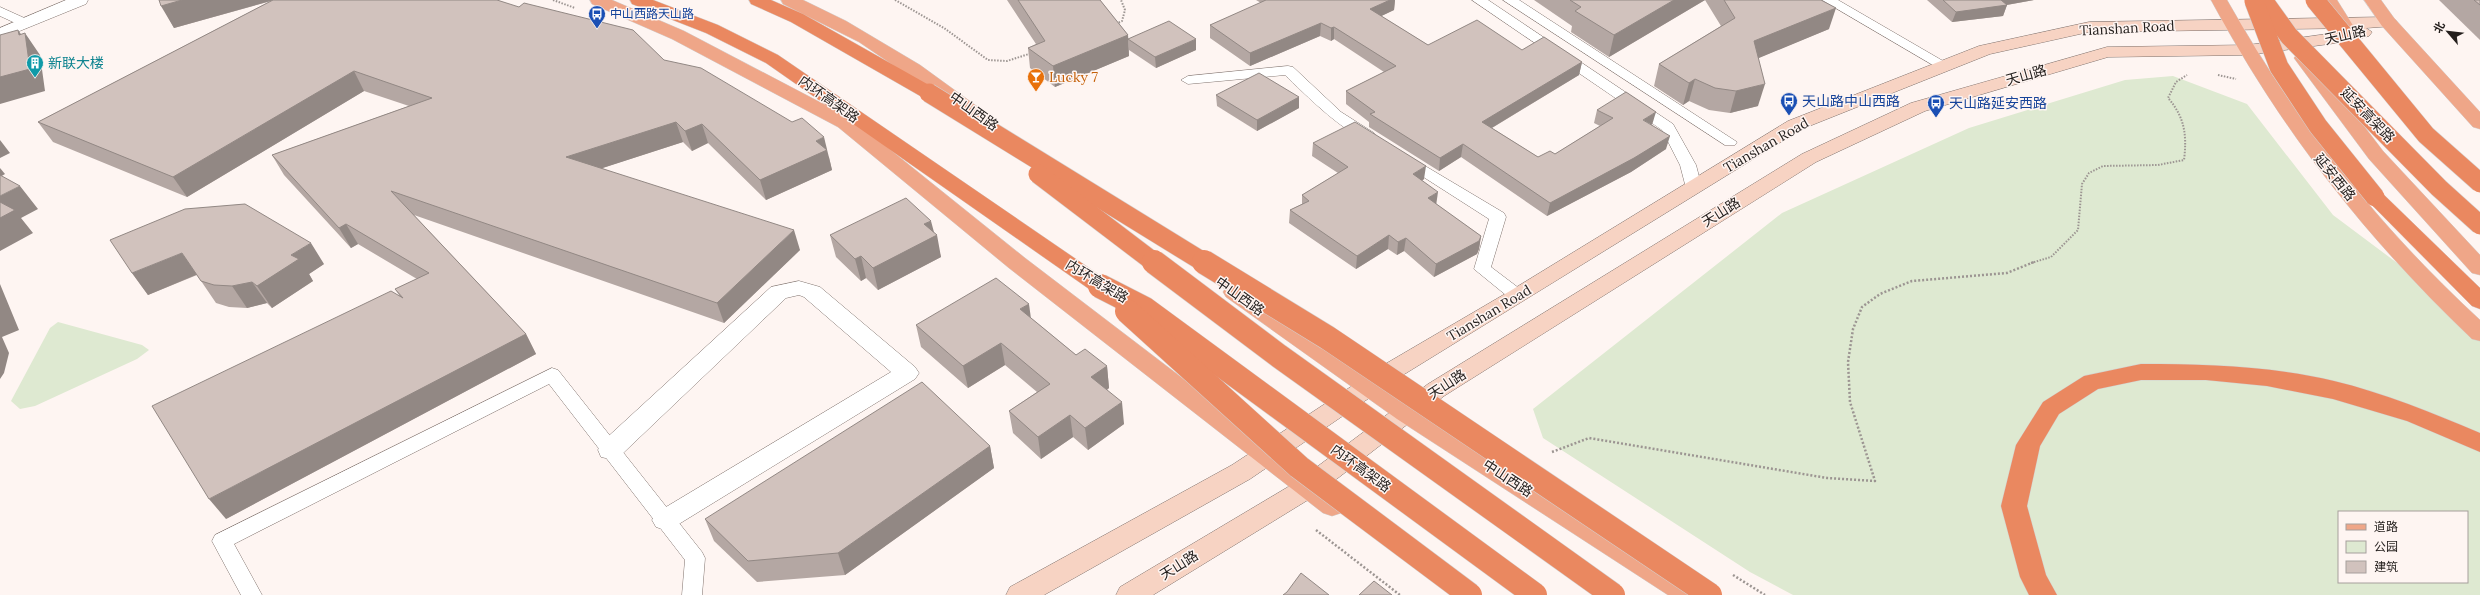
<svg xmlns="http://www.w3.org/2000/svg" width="2480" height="595" font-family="Lora,'Noto Sans SC',serif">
<rect width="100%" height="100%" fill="#fef5f2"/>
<g fill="#dee9d1" fill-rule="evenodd">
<path d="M2173,76l74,28 86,111 147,110v270h-687l-43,-23 -207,-134 -10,-29 249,-196 187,-85 156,-48zM2339,512h128v70h-128z"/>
<polygon points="58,322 142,345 149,350 137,359 35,406 20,409 11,401 50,328"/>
</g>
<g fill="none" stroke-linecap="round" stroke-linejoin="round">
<g stroke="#80736e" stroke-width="1">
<g id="service">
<polygon points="1472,0 1488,0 1673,124 1696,165 1702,188 1699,191 1694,193 1686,188 1680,165 1662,130"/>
<polygon points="1503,0 1519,0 1737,142 1735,145 1725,145"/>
<polygon points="1822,0 1838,0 1950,65 1948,68 1938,68"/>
<polygon points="0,7 31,21 33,24 26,28 0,16"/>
<path d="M1288,66l5,1 48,45 33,21 2,3 -2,3c-21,5 -73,-49 -89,-64l-97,9 -7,-4 7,-4z"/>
<polygon points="1405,154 1504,213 1506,217 1491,267 1524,292 1526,296 1524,300 1512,300 1474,269 1489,219 1400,162 1397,159"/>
<polygon points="552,368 558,370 702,552 705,558 702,595 682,595 685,560 549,384 234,544 262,595 241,595 212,541 215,535"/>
</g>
</g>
<g stroke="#80736e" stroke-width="1">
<polygon id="minor" points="799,281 820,287 915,367 919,373 915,379 674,527 665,530 656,527 652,520 656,513 891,372 804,297 799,295 786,298 619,457 610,459 601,457 598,450 601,443 771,287"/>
</g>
<g stroke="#80736e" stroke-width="1">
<polygon id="tertiary" points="66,0 88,0 86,4 0,39 0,28"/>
</g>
<g stroke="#80736e" stroke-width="1">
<polygon id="secondary" points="2388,17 2394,18 2397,22 2394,26 2366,28 2372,32 2369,36 2351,41 2248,55 2108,57 1925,111 1816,162 1444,396 1316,495 1153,595 1116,595 1120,587 1298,481 1428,384 1802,154 1911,103 2107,47 2248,45 2348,31 2360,28 2089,32 1990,54 1802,129 1403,375 1250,479 1044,595 1006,595 1010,587 1232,465 1387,363 1510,291 1788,121 1979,46 2089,22"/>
</g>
<g stroke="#d3d2d2" stroke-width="1">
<g id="primary">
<polygon points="590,0 612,0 684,31 852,119 1025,258 1341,499 1345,506 1341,513 1332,516 1323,513 1009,268 838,127 672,39 592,4"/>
<polygon points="781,0 803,0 846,21 920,65 993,118 991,122 977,122 859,42 783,4"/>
<path d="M2211,0h16c69,122 150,225 253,320v21l-8,-2c-107,-102 -191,-209 -261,-339z"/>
<polygon points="2321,0 2337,0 2359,35 2356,39 2344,39"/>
<polygon points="2364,0 2381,0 2394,18 2480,112 2480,129 2473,127 2382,26"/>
<polygon points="2303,53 2309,54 2383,151 2480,255 2480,275 2472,273 2369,159 2294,58 2297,54"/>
<polygon points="1234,285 1242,287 1413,407 1691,581 1695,589 1692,595 1668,595 1397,419 1226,297 1223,292 1226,287"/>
</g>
</g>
<g stroke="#d3d2d2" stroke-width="1">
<g id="trunk">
<polygon points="630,0 653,0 718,25 778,55 1108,281 1111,286 1108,291 1100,293 1092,291 766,63 706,33 632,4"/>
<polygon points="749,0 771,0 803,14 936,89 938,93 936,97 922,97 791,22 751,4"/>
<polygon points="2375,191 2382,193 2480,288 2480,309 2472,306 2368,201 2365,197 2368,193"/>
<path d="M2141,364c65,0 130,2 193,17 50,12 99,32 146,52v19l-73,-31 -74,-22 -66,-13 -61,-6h-65l-43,9 -39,25 -19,32 -13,60 19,69 11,20h-28l-9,-18 -19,-71 15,-61 27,-43 41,-26z"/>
</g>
</g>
<g stroke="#9c9592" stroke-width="2" stroke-dasharray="1.5 1.5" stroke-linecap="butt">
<polyline points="553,0 575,8"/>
<polyline points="895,0 944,28 988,60 1007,61 1032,53"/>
<polyline points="1116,24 1122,21 1125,10 1121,0"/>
<polyline points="2218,75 2236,79"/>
<path d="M2031,263l20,-6 27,-27 4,-46 7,-11 14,-7 55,-1 26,-5c3,-24 1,-43 -16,-62l8,-16 11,-7"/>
</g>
<g stroke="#9c9592" stroke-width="2.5" stroke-dasharray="2 2" stroke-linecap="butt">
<polyline points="1552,452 1589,438 1827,478 1875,481 1850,402 1848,362 1853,329 1862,307 1880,294 1912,281 2007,273 2034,262"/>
<polyline points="1316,530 1400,595"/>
<polyline points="1733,575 1765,595"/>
</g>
<use href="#service" fill="#fff" fill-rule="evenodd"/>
<use href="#minor" fill="#fff" fill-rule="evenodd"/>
<use href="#tertiary" fill="#fff" fill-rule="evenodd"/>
<use href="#secondary" fill="#f7d3c3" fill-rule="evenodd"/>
<use href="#primary" fill="#efa688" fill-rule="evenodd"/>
<use href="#trunk" fill="#ea8860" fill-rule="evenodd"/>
<g stroke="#d3d2d2" stroke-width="20" stroke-linecap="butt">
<g id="trunk-bridge-far1">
<polyline points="2263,0 2289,36 2439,188 2480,225"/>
<polyline points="2315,0 2426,135 2480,183"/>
<polyline points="2254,1 2279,67 2318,126 2375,197"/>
<polyline points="929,93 1205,263"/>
<polyline points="1038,174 1155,263"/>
</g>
</g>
<g stroke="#d3d2d2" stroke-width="25" stroke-linecap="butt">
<g id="trunk-bridge">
<polyline points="1154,262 1279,356 1613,595"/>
<polyline points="1204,262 1328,338 1710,595"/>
<polyline points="1100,286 1145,309 1535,595"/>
<polyline points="1127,311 1299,467 1470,595"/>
</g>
</g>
<use href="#trunk-bridge-far1" stroke="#ea8860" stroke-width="19"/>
<use href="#trunk-bridge" stroke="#ea8860" stroke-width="24"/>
</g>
<g fill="#b4a7a3">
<polygon points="159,0 497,0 664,60 829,157 832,170 766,200 708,143 692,151 683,142 602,168 800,250 724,323 414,215 526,334 536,354 226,519 399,295 395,289 417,279 358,244 351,248 284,175 272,155 409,106 364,91 187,197 53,142 38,122 271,1 174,28"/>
<polygon points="1007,0 1100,0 1128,35 1129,56 1055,87 1030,68 1028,48 1036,44"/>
<polygon points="1256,0 1395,0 1394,10 1381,16 1428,45 1522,50 1582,62 1579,75 1492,128 1538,157 1555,154 1600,126 1594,123 1597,110 1652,125 1666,149 1631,172 1547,216 1461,157 1439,171 1369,127 1369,122 1346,104 1346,91 1384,72 1334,39 1331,41 1320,36 1250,66 1210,38 1210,25 1261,3"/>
<polygon points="1534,0 1705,0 1609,57 1571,32 1572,26"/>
<polygon points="1705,0 1821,0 1829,29 1758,58 1758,106 1730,113 1709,110 1689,101 1683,105 1654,86 1659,64 1721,26"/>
<polygon points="1927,0 2034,0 2007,5 2003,16 1952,22"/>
<polygon points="2439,0 2480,0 2480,40"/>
<polygon points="1128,39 1196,50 1156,68 1129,50"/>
<polygon points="1216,95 1299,97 1299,108 1257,131 1217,106"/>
<polygon points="1313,143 1424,179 1422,181 1436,204 1481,236 1479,249 1477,254 1434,277 1404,251 1397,255 1388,249 1356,269 1289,223 1290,210 1302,204 1302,195 1338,173 1312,156"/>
<polygon points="934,233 941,257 878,290 866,278 861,281 836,257 830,235"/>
<polygon points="324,264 309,274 313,281 272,308 267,303 247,308 229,307 216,303 197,275 148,295 132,273"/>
<polygon points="1031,318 1076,355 1107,366 1109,388 1107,390 1124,424 1088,450 1073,437 1041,459 1013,433 1009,411 1037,392 1005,365 968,388 921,347 916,325"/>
<polygon points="990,446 994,468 845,575 757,582 714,541 705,519"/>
</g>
<g fill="#928884">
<polygon points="182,0 274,0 174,28 161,6"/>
<polygon points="1390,0 1395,0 1394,10 1369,22 1370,9"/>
<polygon points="1674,0 1705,0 1609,57 1614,35"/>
<polygon points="1997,0 2034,0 2006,5 2007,5 2003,16 1952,22 1956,12"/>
<polygon points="1836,8 1829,29 1747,63 1754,41"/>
<polygon points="1321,23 1320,36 1250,66 1250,53"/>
<polygon points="1334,27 1334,39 1331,41 1331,28"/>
<polygon points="18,30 26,41 25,33 40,55 45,91 0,104 0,77 19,35"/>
<polygon points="1128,35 1129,56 1055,87 1053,66"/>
<polygon points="1196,39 1196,50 1156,68 1155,57"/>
<polygon points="1582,62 1579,75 1480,135 1482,122"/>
<polygon points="354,71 364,91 187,197 173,177"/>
<polygon points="1695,79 1689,101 1683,105 1689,83"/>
<polygon points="1765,84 1758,106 1730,113 1736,91"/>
<polygon points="1299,97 1299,108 1257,131 1257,120"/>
<polygon points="1656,112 1652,125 1643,120"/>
<polygon points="676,122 683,142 575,177 566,157"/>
<polygon points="702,124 708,143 692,151 685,131"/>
<polygon points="1670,136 1666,149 1631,172 1547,216 1550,203"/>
<polygon points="824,137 832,170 766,200 760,180 816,141"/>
<polygon points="0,140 10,153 0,158"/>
<polygon points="1463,144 1461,157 1439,171 1440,158"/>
<polygon points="1426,166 1424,179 1412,187 1413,174"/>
<polygon points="0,168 5,174 0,177"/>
<polygon points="20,186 38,209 21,218 33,233 0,251 0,196"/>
<polygon points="1438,192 1436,206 1428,198"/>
<polygon points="931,221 935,236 937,235 941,257 878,290 873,268 924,224"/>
<polygon points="346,224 358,244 351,248 339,228"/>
<polygon points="794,230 800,250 724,323 717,303"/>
<polygon points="1389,235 1388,249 1356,269 1357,256"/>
<polygon points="1481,236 1479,249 1477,254 1434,277 1436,264"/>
<polygon points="1406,238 1404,251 1397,255 1398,242"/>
<polygon points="311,243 324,264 309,274 313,281 272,308 257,286 291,255"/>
<polygon points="182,253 198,274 148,295 132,273"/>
<polygon points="861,256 866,278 861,281 855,259"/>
<polygon points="252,282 267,303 247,308 232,286"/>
<polygon points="0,284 19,330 2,337 9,353 4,373 0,379"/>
<polygon points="1029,304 1032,326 1020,309"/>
<polygon points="526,334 536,354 226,519 209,499"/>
<polygon points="1001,343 1005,365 968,388 963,366"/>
<polygon points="1107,366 1109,388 1094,399 1091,377"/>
<polygon points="1122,402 1124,424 1088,450 1085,428"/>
<polygon points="1070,415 1073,437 1041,459 1038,437"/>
<polygon points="990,446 994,468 845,575 838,553"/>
</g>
<g fill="#d1c2bd" stroke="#928884">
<polygon points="159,0 182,0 161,6"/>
<polygon points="273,0 497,0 519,7 524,3 633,30 664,60 701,68 792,122 802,118 824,137 816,141 827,150 760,180 702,124 685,131 676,122 566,157 794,230 717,303 391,191 526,334 209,499 152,406 391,291 403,298 395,289 429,273 346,224 339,228 272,155 432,98 354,71 173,177 38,122"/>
<polygon points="1018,0 1100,0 1128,35 1053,66 1028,48 1045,41"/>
<polygon points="1266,0 1390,0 1370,9 1428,45 1477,20 1522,50 1544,37 1582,62 1482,122 1538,157 1550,151 1555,154 1613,118 1597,110 1626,92 1656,112 1643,120 1670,136 1634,158 1550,203 1463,144 1440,158 1370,114 1375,112 1346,91 1396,66 1334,27 1331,28 1321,23 1250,53 1210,25"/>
<polygon points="1570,0 1674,0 1614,35 1575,11 1581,7"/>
<polygon points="1724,0 1821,0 1836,8 1754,41 1765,84 1736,91 1715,88 1695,79 1689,83 1659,64 1735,18"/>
<polygon points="1943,0 2001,0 2007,5 1956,12"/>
<polygon points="2474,0 2480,0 2480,5"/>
<polygon points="1169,21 1196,39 1155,57 1128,39"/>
<polygon points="18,30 19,35 25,33 30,69 0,77 0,35"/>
<polygon points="1259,73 1299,97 1257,120 1216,95"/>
<polygon points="1355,122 1426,166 1413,174 1438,192 1428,198 1481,236 1479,241 1436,264 1406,238 1398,242 1389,235 1357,256 1290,210 1309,201 1302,195 1348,167 1313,143"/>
<polygon points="0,175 20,186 0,196"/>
<polygon points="906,198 931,221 924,224 937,235 873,268 861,256 855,259 830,235"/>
<polygon points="0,202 15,210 0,218"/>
<polygon points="245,204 311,243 291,255 299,259 257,286 252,282 232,286 214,285 201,281 182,253 132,273 110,240 185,209"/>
<polygon points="996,278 1029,304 1020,309 1076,355 1085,349 1107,366 1091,377 1122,402 1085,428 1070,415 1038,437 1009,411 1050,384 1001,343 963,366 916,325"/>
<polygon points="922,382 990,446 838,553 748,561 705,519"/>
<polygon points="1301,573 1329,595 1283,595 1287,592"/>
<polygon points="1374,581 1392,595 1359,595"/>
</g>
<defs>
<g id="bus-pin" transform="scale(0.9)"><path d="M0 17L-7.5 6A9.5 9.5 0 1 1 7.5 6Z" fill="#1a4fb4" stroke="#fef5f2"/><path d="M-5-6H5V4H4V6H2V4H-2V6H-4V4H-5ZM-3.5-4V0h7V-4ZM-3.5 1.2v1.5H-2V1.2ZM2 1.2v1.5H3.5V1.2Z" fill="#fff"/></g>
<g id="building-pin" transform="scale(0.9)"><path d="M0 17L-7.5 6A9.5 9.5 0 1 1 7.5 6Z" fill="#0f9aa8" stroke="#fef5f2"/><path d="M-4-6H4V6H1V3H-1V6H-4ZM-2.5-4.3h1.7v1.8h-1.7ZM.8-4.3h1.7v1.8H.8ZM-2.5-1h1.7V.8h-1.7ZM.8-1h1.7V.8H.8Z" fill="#fff"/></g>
<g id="bar-pin" transform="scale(0.9)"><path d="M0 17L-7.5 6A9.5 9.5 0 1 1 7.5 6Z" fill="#e8710a" stroke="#fef5f2"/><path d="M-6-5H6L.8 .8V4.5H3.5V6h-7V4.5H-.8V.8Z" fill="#fff"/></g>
</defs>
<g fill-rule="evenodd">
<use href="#bus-pin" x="597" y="14"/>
<use href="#building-pin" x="35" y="63"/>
<use href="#bar-pin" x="1036" y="77"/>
<use href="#bus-pin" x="1789" y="101"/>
<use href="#bus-pin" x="1936" y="103"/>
</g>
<g text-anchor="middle" stroke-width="3" stroke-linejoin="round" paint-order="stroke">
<g font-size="12" fill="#164399" stroke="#fef5f2" text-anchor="start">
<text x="610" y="18">中山西路天山路</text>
</g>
<g font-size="14" fill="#231e1c" stroke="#fef5f2">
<text transform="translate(2127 28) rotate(-3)" y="5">Tianshan Road</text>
<text transform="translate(2345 35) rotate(-13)" y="5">天山路</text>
<text transform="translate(2026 75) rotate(-16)" y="5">天山路</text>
<text transform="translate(829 99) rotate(35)" y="5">内环高架路</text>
<text transform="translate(974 111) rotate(35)" y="5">中山西路</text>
<text transform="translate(2368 115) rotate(46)" y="5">延安高架路</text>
<text transform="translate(1766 145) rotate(-30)" y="5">Tianshan Road</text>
<text transform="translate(2335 177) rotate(51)" y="5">延安西路</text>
<text transform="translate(1721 212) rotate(-32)" y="5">天山路</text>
<text transform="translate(1097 281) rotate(31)" y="5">内环高架路</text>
<text transform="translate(1240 296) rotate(35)" y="5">中山西路</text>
<text transform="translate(1489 313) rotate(-31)" y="5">Tianshan Road</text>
<text transform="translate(1447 384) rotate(-33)" y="5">天山路</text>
<text transform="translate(1361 468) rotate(36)" y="5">内环高架路</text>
<text transform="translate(1508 478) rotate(33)" y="5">中山西路</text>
<text transform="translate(1179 565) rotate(-32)" y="5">天山路</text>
</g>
<g font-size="14" fill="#0d838f" stroke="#fef5f2" text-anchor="start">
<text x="48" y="68">新联大楼</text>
</g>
<g font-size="14" fill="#c56008" stroke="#fef5f2" text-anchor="start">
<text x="1049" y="82">Lucky 7</text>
</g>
<g font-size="14" fill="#164399" stroke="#fef5f2" text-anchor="start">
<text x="1802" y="106">天山路中山西路</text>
<text x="1949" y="108">天山路延安西路</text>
</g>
</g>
<rect x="2338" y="511" width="130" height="72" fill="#fef5f2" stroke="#a69f9c"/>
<rect x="2346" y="524" width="20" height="6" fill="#efa688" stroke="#a69f9c"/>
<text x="2374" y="531" font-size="12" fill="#231e1c">道路</text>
<rect x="2346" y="541" width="20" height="12" fill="#dee9d1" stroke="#a69f9c"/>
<text x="2374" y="551" font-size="12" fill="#231e1c">公园</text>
<rect x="2346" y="561" width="20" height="12" fill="#d1c2bd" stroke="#a69f9c"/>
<text x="2374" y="571" font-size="12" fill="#231e1c">建筑</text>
<g transform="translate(2448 32) rotate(298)" stroke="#fef5f2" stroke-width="3" paint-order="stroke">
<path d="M0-3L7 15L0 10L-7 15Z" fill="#231e1c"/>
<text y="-6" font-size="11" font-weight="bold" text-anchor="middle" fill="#231e1c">北</text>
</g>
</svg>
